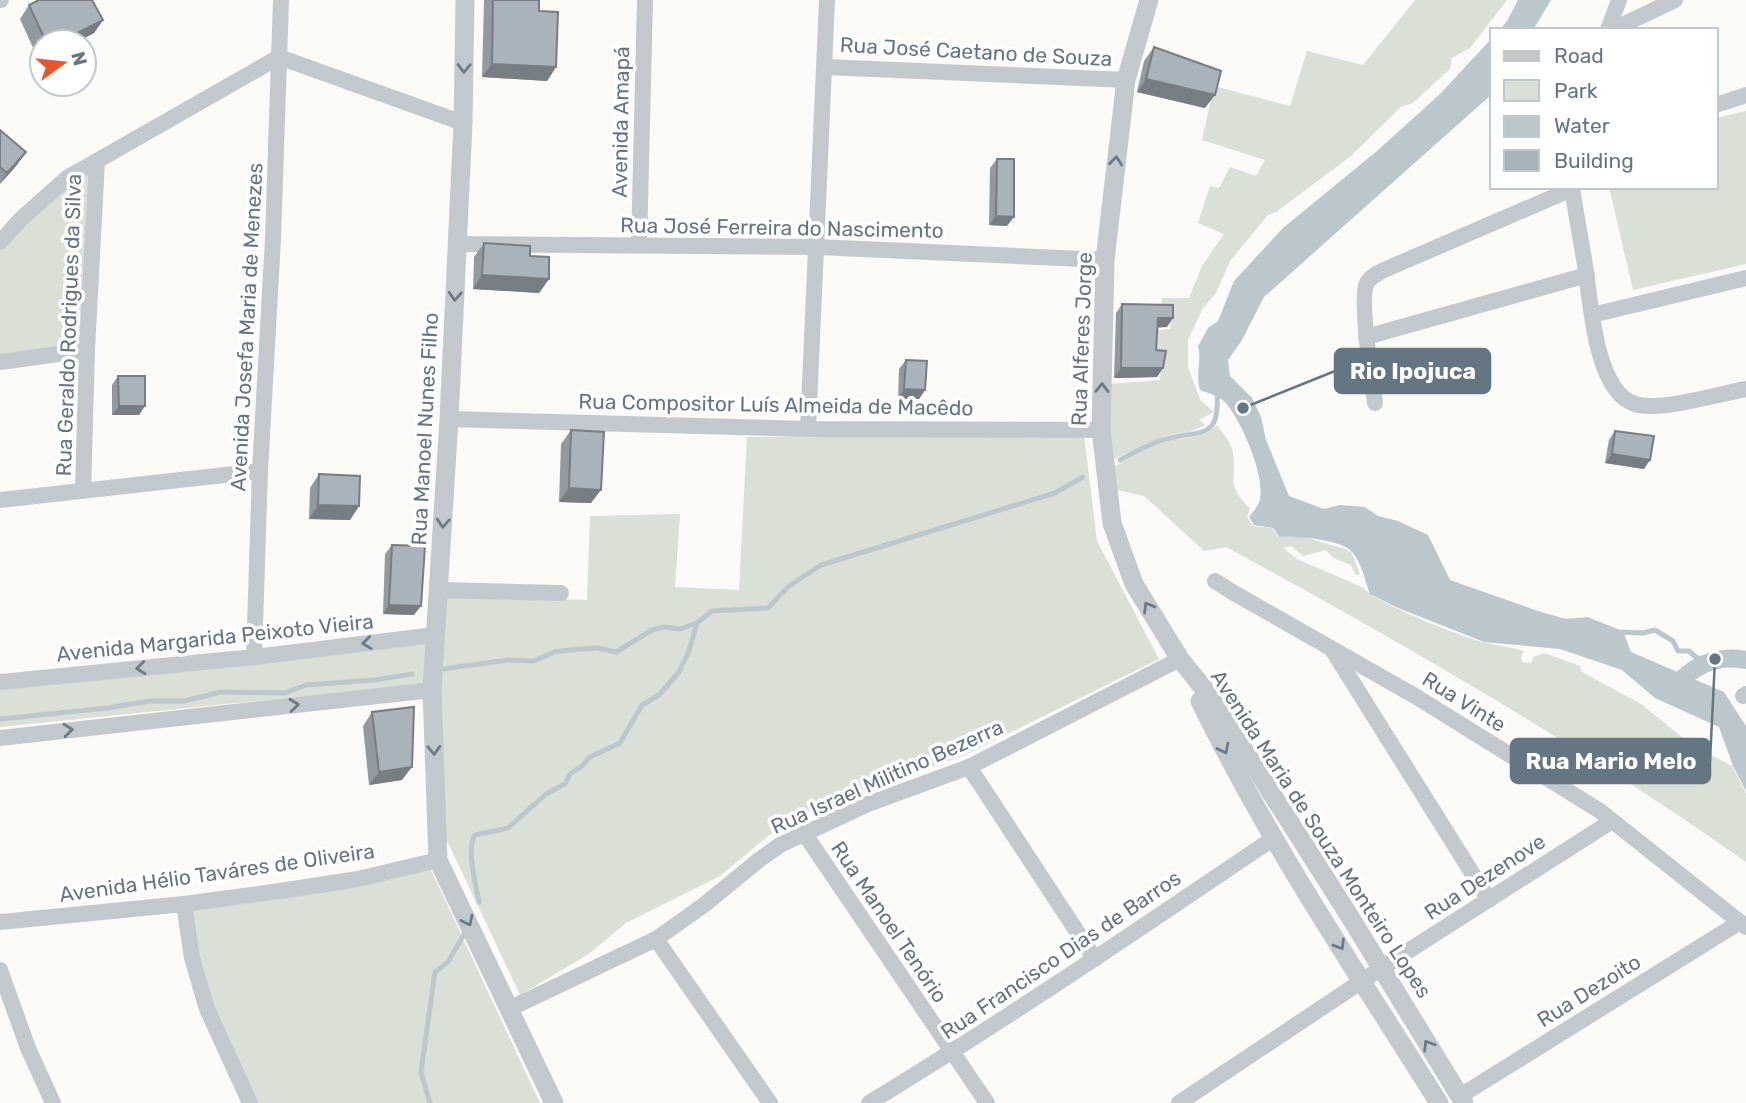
<svg xmlns="http://www.w3.org/2000/svg" width="1746" height="1103" font-family="Rubik,sans-serif">
<rect width="100%" height="100%" fill="#fafaf8"/>
<g fill="#dadfd7">
<polygon points="1415,0 1507,0 1470,48 1452,58 1450,69 1413,103 1401,107 1351,156 1276,212 1268,215 1230,261 1216,293 1203,308 1188,340 1188,367 1200,400 1214,412 1199,420 1206,425 1190,432 1165,436 1110,461 1109,384 1160,380 1162,358 1153,357 1153,331 1170,329 1171,314 1161,312 1162,298 1189,298 1202,266 1224,234 1198,223 1210,186 1219,188 1230,167 1256,176 1265,160 1202,140 1214,86 1290,106 1307,51 1363,65"/>
<polygon points="1746,111 1746,264 1633,290 1609,187 1716,187 1716,118"/>
<polygon points="91,171 80,344 0,356 0,247 69,182"/>
<path d="M1217,425c5,7 13,16 15,24 7,29 -9,34 18,59l-3,9 6,9 19,2 6,9h26l41,12 6,3 9,22 -4,1 -5,-10 -18,-7 -7,-8 -23,6 -12,-10 -8,2 14,11 67,29c9,14 102,51 123,55 12,3 24,4 37,8l-3,6 1,5 9,1 2,-6 11,-4 36,13 2,6 59,32 51,41 40,21 14,27v69c-166,-117 -342,-218 -520,-315l-22,4 -60,-55 -32,-7 -2,-20c17,-9 36,-21 55,-27 17,-5 39,-2 52,-17z"/>
<polygon points="1084,435 1097,541 1159,659 963,756 827,802 772,833 720,876 626,923 590,953 520,995 442,830 437,690 443,595 587,600 590,516 680,514 675,587 739,590 747,437"/>
<polygon points="426,643 425,684 0,727 0,688"/>
<polygon points="431,870 540,1103 258,1103 214,1008 198,953 191,910"/>
</g>
<g fill="#bbc7cb">
<polygon points="1518,0 1551,0 1533,30 1500,30 1507,21"/>
<path d="M1492,38l-1,57 -227,202 -22,43 -14,20 2,16 22,22 9,19 5,23 23,56 35,13 16,-4 25,2 13,9 20,5 30,14 22,45 91,32 25,7 21,-2 36,14 8,21 93,40 22,34v65l-13,-25 -14,-39 -64,-29 -33,-28 -62,-21 -76,-7 -86,-34 -28,-14c-5,-13 -8,-30 -17,-41 -10,-14 -58,-17 -74,-16l-6,-9 -19,-3 -5,-8c4,-5 10,-12 11,-18 5,-24 -19,-79 -35,-97 -6,-6 -17,-9 -25,-12 -5,-18 2,-28 -2,-44l10,-18 10,-7 16,-40 49,-53 94,-77 63,-57z"/>
</g>
<g fill="none" stroke-linecap="round" stroke-linejoin="round">
<g stroke="#bbc7cb" stroke-width="5">
<path d="M1120,460c14,-7 30,-17 46,-21 36,-9 54,1 51,-46"/>
<polyline points="1618,632 1643,633 1655,630 1673,641 1678,651 1689,651 1697,658 1715,659"/>
<polyline points="443,669 508,660 534,661 554,652 570,650 597,648 616,652 652,630 664,627 680,629 697,623 712,611 768,608 789,586 821,565 1055,493 1083,477"/>
<polyline points="0,719 108,708 149,701 184,701 221,692 285,693 306,685 374,680 412,674"/>
<path d="M479,902c-3,-17 -13,-54 -4,-67l33,-7 38,-34 19,-10 5,-10 12,-8 8,-9 30,-14 22,-38 17,-10 20,-23 10,-21 8,-28"/>
<polyline points="430,1103 421,1072 435,972 448,962 466,931"/>
</g>
<path stroke="#bbc7cb" stroke-width="18" d="M1680,681c18,-18 41,-26 66,-21"/>
<g stroke="#c3c8cc" stroke-width="16">
<polyline points="0,0 1,0"/>
<polyline points="1608,30 1619,0"/>
<polyline points="1612,30 1675,0"/>
<polyline points="825,67 1126,80"/>
<polyline points="1716,105 1746,95"/>
<path d="M1572,187c4,29 10,57 14,85 5,34 10,120 49,132 25,8 83,-10 111,-15"/>
<polyline points="0,242 21,219 67,178 279,57 463,123"/>
<polyline points="457,244 817,247 1105,260"/>
<polyline points="639,245 645,0"/>
<polyline points="1592,315 1746,278"/>
<polyline points="1366,337 1587,275"/>
<polyline points="0,362 87,350"/>
<path d="M1375,403c-3,-20 -16,-106 -8,-120 3,-6 11,-10 17,-13l188,-81"/>
<polyline points="449,419 808,429 1101,430"/>
<polyline points="808,429 827,0"/>
<polyline points="83,491 87,350 97,161"/>
<polyline points="0,500 260,471"/>
<polyline points="1215,581 1234,593 1415,696 1600,811 1746,927"/>
<polyline points="438,590 561,593"/>
<polyline points="1333,651 1489,900"/>
<polyline points="254,657 260,471 273,239 281,0"/>
<polyline points="0,682 254,657 435,635"/>
<polyline points="1743,696 1746,694"/>
<polyline points="0,738 432,690"/>
<polyline points="969,767 1095,959"/>
<polyline points="804,833 987,1103"/>
<polyline points="184,904 192,958 207,1009 250,1103"/>
<polyline points="0,922 184,904 280,891 358,879 438,860"/>
<polyline points="656,939 770,1103"/>
<polyline points="0,970 28,1048 53,1103"/>
<polyline points="511,1008 656,939 704,905 759,860 780,845 868,804 969,767 1180,659"/>
<polyline points="1460,1096 1740,922"/>
<path d="M869,1103c138,-84 272,-175 405,-265"/>
<polyline points="1179,1103 1380,969 1612,821"/>
</g>
<g stroke="#c3c8cc" stroke-width="19">
<polyline points="465,0 463,123 449,419 432,690 438,860 554,1103"/>
<polyline points="1149,0 1126,80 1105,260 1101,430 1112,523 1134,584 1180,659 1209,695 1347,912 1464,1103"/>
<path d="M1200,701c68,140 156,270 239,402"/>
</g>
</g>
<g fill="#929a9f">
<polygon points="484,0 539,0 539,11 556,67 547,81 482,77"/>
<polygon points="29,5 103,20 94,33 77,42 42,42 42,60 39,61 20,19"/>
<polygon points="1154,47 1205,108 1137,92 1144,61"/>
<polygon points="0,130 26,152 16,166 0,184"/>
<polygon points="997,159 1007,226 989,225 990,168"/>
<polygon points="484,243 530,256 549,279 539,293 473,289 474,257"/>
<polygon points="1122,304 1167,327 1157,327 1156,350 1163,368 1157,377 1114,378 1116,313"/>
<polygon points="906,360 925,390 919,399 898,399 899,369"/>
<polygon points="118,376 139,415 112,415 112,385"/>
<polygon points="571,430 591,503 559,502 561,444"/>
<polygon points="1615,431 1644,469 1605,463 1609,440"/>
<polygon points="319,474 359,506 350,520 309,519 310,488"/>
<polygon points="392,545 414,615 383,614 385,554"/>
<polygon points="372,712 402,780 369,785 363,726"/>
</g>
<g fill="#777d82">
<polygon points="103,20 94,33 77,42 60,42"/>
<polygon points="492,64 556,67 547,81 482,77"/>
<polygon points="1146,79 1215,95 1205,108 1137,92"/>
<polygon points="26,152 16,166 0,184 7,173"/>
<polygon points="996,216 1014,217 1007,226 989,225"/>
<polygon points="482,275 549,279 539,293 473,289"/>
<polygon points="1158,318 1173,318 1167,327 1152,328"/>
<polygon points="1121,368 1163,368 1157,377 1114,378"/>
<polygon points="904,389 925,390 919,399 898,399"/>
<polygon points="119,406 145,406 139,415 112,415"/>
<polygon points="1612,454 1650,460 1644,469 1605,463"/>
<polygon points="569,488 601,490 591,503 559,502"/>
<polygon points="318,505 359,506 350,520 309,519"/>
<polygon points="389,605 421,606 414,615 383,614"/>
<polygon points="412,767 402,780 369,785 379,772"/>
</g>
<g fill="#aab3b9" stroke="#777d82" stroke-width="2">
<polygon points="39,0 92,0 103,20 60,42 46,42 29,5"/>
<polygon points="493,0 539,0 539,11 558,12 556,67 492,64"/>
<polygon points="1154,47 1221,71 1215,95 1146,79"/>
<polygon points="0,130 26,152 7,173 0,167"/>
<polygon points="997,159 1014,159 1014,217 996,216"/>
<polygon points="484,243 530,246 530,256 549,257 549,279 482,275"/>
<polygon points="1122,304 1173,305 1173,318 1158,318 1156,350 1166,351 1163,368 1121,368"/>
<polygon points="906,360 927,361 925,390 904,389"/>
<polygon points="118,376 145,376 145,406 119,406"/>
<polygon points="571,430 604,432 601,490 569,488"/>
<polygon points="1615,431 1654,436 1650,460 1612,454"/>
<polygon points="319,474 360,476 359,506 318,505"/>
<polygon points="392,545 425,546 421,606 389,605"/>
<polygon points="414,707 412,767 379,772 372,712"/>
</g>
<defs><path id="oneway-chevron" d="M-2-3.5L2.5 0L-2 3.5" fill="none" stroke-width="1.6" stroke-linecap="round" stroke-linejoin="round" transform="scale(1.75)"/></defs>
<g stroke="#6a7a87">
<use href="#oneway-chevron" transform="translate(464 68) rotate(91)"/>
<use href="#oneway-chevron" transform="translate(1116 161) rotate(-84)"/>
<use href="#oneway-chevron" transform="translate(455 296) rotate(93)"/>
<use href="#oneway-chevron" transform="translate(1102 388) rotate(-89)"/>
<use href="#oneway-chevron" transform="translate(443 523) rotate(94)"/>
<use href="#oneway-chevron" transform="translate(1148 607) rotate(-121)"/>
<use href="#oneway-chevron" transform="translate(367 643) rotate(173)"/>
<use href="#oneway-chevron" transform="translate(141 668) rotate(174)"/>
<use href="#oneway-chevron" transform="translate(294 705) rotate(-6)"/>
<use href="#oneway-chevron" transform="translate(68 730) rotate(-6)"/>
<use href="#oneway-chevron" transform="translate(1224 749) rotate(64)"/>
<use href="#oneway-chevron" transform="translate(434 750) rotate(88)"/>
<use href="#oneway-chevron" transform="translate(468 921) rotate(64)"/>
<use href="#oneway-chevron" transform="translate(1340 945) rotate(59)"/>
<use href="#oneway-chevron" transform="translate(1428 1045) rotate(-122)"/>
</g>
<g text-anchor="middle" stroke-width="7" stroke-linejoin="round" paint-order="stroke">
<g font-size="21" fill="#657683" stroke="#fff">
<text transform="translate(976 52) rotate(3)" y="7">Rua José Caetano de Souza</text>
<text transform="translate(621 122) rotate(-89)" y="7">Avenida Amapá</text>
<text transform="translate(782 228) rotate(1)" y="7">Rua José Ferreira do Nascimento</text>
<text transform="translate(69 325) rotate(-88)" y="7">Rua Geraldo Rodrigues da Silva</text>
<text transform="translate(247 327) rotate(-87)" y="7">Avenida Josefa Maria de Menezes</text>
<text transform="translate(1082 339) rotate(-88)" y="7">Rua Alferes Jorge</text>
<text transform="translate(776 405) rotate(1)" y="7">Rua Compositor Luís Almeida de Macêdo</text>
<text transform="translate(425 429) rotate(-87)" y="7">Rua Manoel Nunes Filho</text>
<text transform="translate(215 638) rotate(-6)" y="7">Avenida Margarida Peixoto Vieira</text>
<text transform="translate(1464 702) rotate(32)" y="7">Rua Vinte</text>
<text transform="translate(887 777) rotate(-24)" y="7">Rua Israel Militino Bezerra</text>
<text transform="translate(1321 834) rotate(57)" y="7">Avenida Maria de Souza Monteiro Lopes</text>
<text transform="translate(217 873) rotate(-8)" y="7">Avenida Hélio Taváres de Oliveira</text>
<text transform="translate(1485 877) rotate(-33)" y="7">Rua Dezenove</text>
<text transform="translate(889 922) rotate(56)" y="7">Rua Manoel Tenório</text>
<text transform="translate(1061 955) rotate(-34)" y="7">Rua Francisco Dias de Barros</text>
<text transform="translate(1589 991) rotate(-32)" y="7">Rua Dezoito</text>
</g>
</g>
<path fill="none" stroke="#657683" stroke-width="2.5" d="M1243 408L1335 371M1715 659L1710 761"/>
<g fill="#657683" stroke="#fff" stroke-width="2.5">
<circle cx="1243" cy="408" r="7"/>
<circle cx="1715" cy="659" r="7"/>
</g>
<g fill="#657683" stroke="#657683" stroke-width="2.5">
<rect x="1335" y="349" width="155" height="44" rx="7"/>
<rect x="1511" y="739" width="199" height="44" rx="7"/>
</g>
<g font-size="23" text-anchor="middle" font-weight="bold" fill="#fff">
<text x="1413" y="379">Rio Ipojuca</text>
<text x="1611" y="769">Rua Mario Melo</text>
</g>
<rect x="1490" y="28" width="228" height="161" fill="#ffffff" stroke="#c1c8cd" stroke-width="2"/>
<rect x="1504" y="51" width="35" height="10" fill="#c3c8cc" stroke="#c1c8cd" stroke-width="2"/>
<text x="1554" y="63" font-size="21" fill="#657683">Road</text>
<rect x="1504" y="80" width="35" height="21" fill="#dadfd7" stroke="#c1c8cd" stroke-width="2"/>
<text x="1554" y="98" font-size="21" fill="#657683">Park</text>
<rect x="1504" y="116" width="35" height="21" fill="#bbc7cb" stroke="#c1c8cd" stroke-width="2"/>
<text x="1554" y="133" font-size="21" fill="#657683">Water</text>
<rect x="1504" y="150" width="35" height="21" fill="#aab3b9" stroke="#c1c8cd" stroke-width="2"/>
<text x="1554" y="168" font-size="21" fill="#657683">Building</text>
<g transform="translate(63 63) rotate(75)"><circle r="33" fill="#ffffff" stroke="#c1c8cd" stroke-width="2"/>
<path d="M0-5L12 26L0 18L-12 26Z" fill="#e4572e"/>
<text y="-10" font-size="19" font-weight="bold" text-anchor="middle" fill="#657683">N</text>
</g>
</svg>
